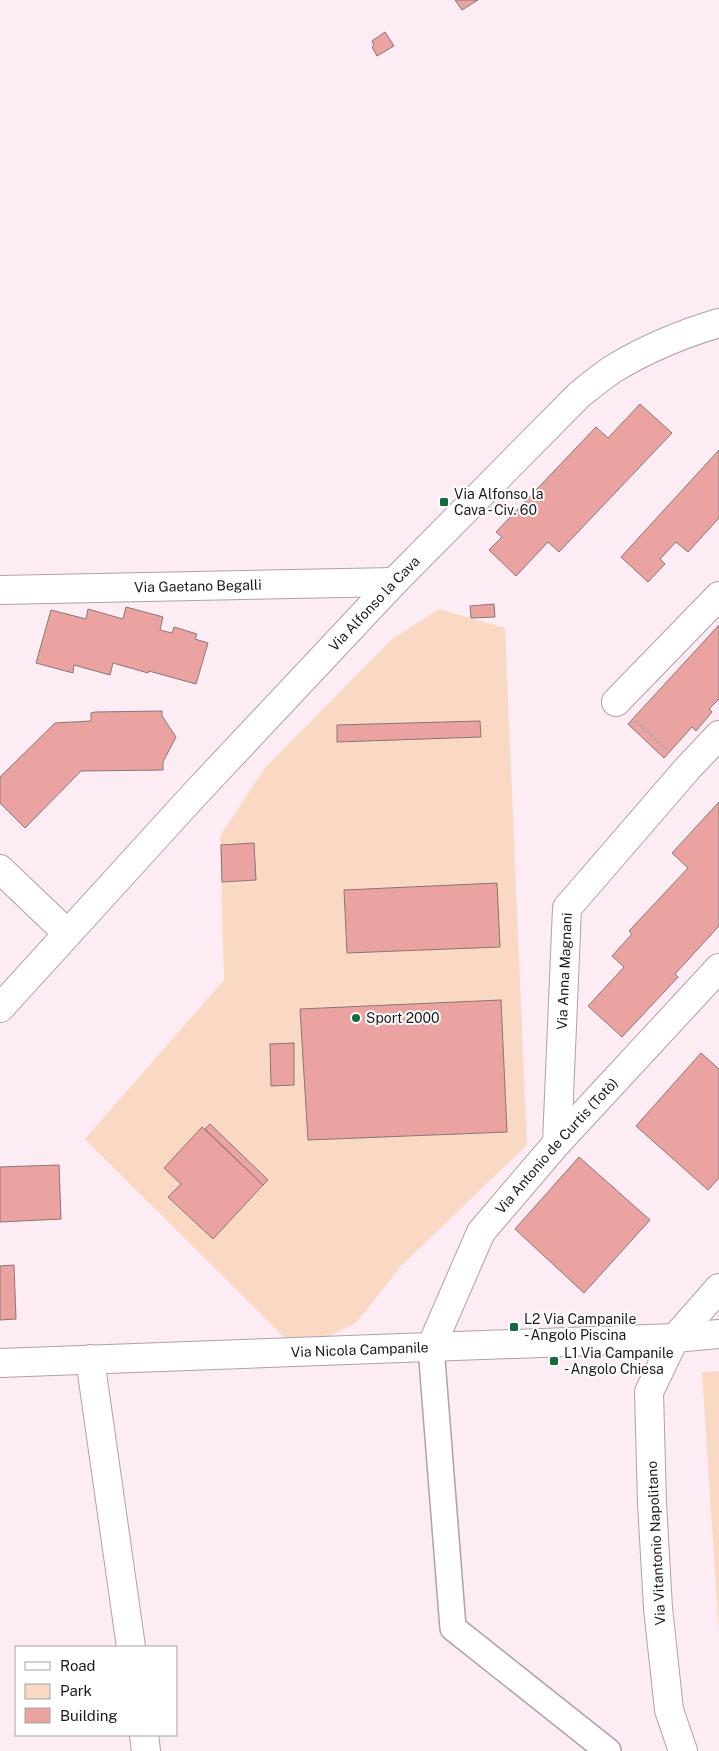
<svg xmlns="http://www.w3.org/2000/svg" width="719" height="1751" font-family="'Public Sans',sans-serif">
<rect width="100%" height="100%" fill="#feecf4"/>
<g fill="#f9d9c4">
<polygon points="439,609 505,628 527,1145 401,1266 356,1323 298,1351 85,1139 224,980 220,836 265,768 391,640"/>
<polygon points="719,1371 719,1633 702,1372"/>
</g>
<g fill="#eba3a2" stroke="#887675">
<polygon points="455,0 478,0 462,10"/>
<polygon points="385,32 394,46 377,56 372,47 374,45 372,41"/>
<polygon points="640,404 672,433 559,552 548,542 516,576 489,550 502,537 496,532 596,427 608,438"/>
<polygon points="719,450 719,518 688,552 676,542 660,559 665,564 648,582 621,557"/>
<polygon points="494,604 495,617 471,618 470,606"/>
<polygon points="126,607 163,617 160,630 172,633 174,627 197,634 195,639 208,643 196,684 149,671 148,673 113,663 110,675 74,665 73,673 36,663 51,610 86,619 88,609 123,619"/>
<polygon points="719,625 719,699 709,709 712,712 696,731 692,727 664,758 628,724"/>
<polygon points="162,711 162,716 176,737 163,762 163,770 81,771 25,828 0,803 0,777 55,723 91,721 91,713 95,712"/>
<polygon points="480,721 481,737 337,742 337,725"/>
<polygon points="719,802 719,926 675,974 678,977 622,1037 588,1006 624,967 612,956 632,934 629,931 688,868 672,853"/>
<polygon points="254,843 256,880 222,882 221,845"/>
<polygon points="497,883 500,947 347,953 344,890"/>
<polygon points="501,1000 507,1132 308,1140 300,1009"/>
<polygon points="294,1043 294,1085 271,1086 270,1044"/>
<polygon points="701,1053 719,1069 719,1178 708,1190 636,1126"/>
<polygon points="210,1124 268,1180 263,1185 205,1129"/>
<polygon points="202,1127 263,1185 213,1239 168,1197 181,1184 164,1168"/>
<polygon points="579,1157 650,1220 584,1293 515,1229"/>
<polygon points="59,1165 61,1219 0,1222 0,1167"/>
<polygon points="14,1265 16,1319 0,1320 0,1266"/>
</g>
<g fill="none" stroke-linecap="round" stroke-linejoin="round">
<g stroke="#b1a0a8" stroke-width="28">
<polyline id="pedestrian" points="431,1347 453,1628 608,1751"/>
</g>
<g stroke="#b1a0a8" stroke-width="30">
<g id="minor">
<path id="s1" d="M0,590l394,-8"/>
<polyline points="616,702 719,596"/>
<polyline points="0,869 67,933"/>
<path id="s2" d="M0,1008l194,-213 200,-213 185,-187c11,-9 22,-18 34,-26 33,-20 69,-35 106,-46"/>
<path id="s3" d="M557,1143l10,-235 120,-139 32,-34"/>
<path id="s4" d="M431,1347l50,-115 76,-89 162,-175"/>
<polyline points="90,1359 131,1647"/>
<polyline points="144,1735 146,1751"/>
</g>
</g>
<g stroke="#b1a0a8" stroke-width="30">
<g id="tertiary">
<path id="s5" d="M0,1363l675,-25 44,-4"/>
<polyline points="683,1751 669,1710 658,1608 652,1503 649,1392 675,1338 719,1288"/>
</g>
</g>
<polyline stroke="#b6a7ae" stroke-width="3" stroke-dasharray="2.5 2.5" stroke-linecap="butt" points="636,721 666,749"/>
<use href="#pedestrian" stroke="#fff" stroke-width="25"/>
<use href="#minor" stroke="#fff" stroke-width="28"/>
<use href="#tertiary" stroke="#fff" stroke-width="28"/>
</g>
<g fill="#146b3d" stroke="#fff" stroke-width="2">
<rect x="439" y="497" width="10" height="10" rx="2.5"/>
<circle cx="356" cy="1018" r="5"/>
<rect x="509" y="1322" width="10" height="10" rx="2.5"/>
<rect x="549" y="1356" width="10" height="10" rx="2.5"/>
</g>
<g text-anchor="middle" stroke-width="4" stroke-linejoin="round" paint-order="stroke">
<g font-size="14" fill="#1f181b" stroke="#fff" text-anchor="start">
<text x="454" y="499">Via Alfonso la<tspan x="454" dy="16">Cava - Civ. 60</tspan></text>
<text x="366" y="1023">Sport 2000</text>
<text x="524" y="1324">L2 Via Campanile<tspan x="524" dy="16">- Angolo Piscina</tspan></text>
<text x="564" y="1358">L1 Via Campanile<tspan x="564" dy="16">- Angolo Chiesa</tspan></text>
</g>
<g font-size="14" fill="#1f181b" stroke="#fff">
<text dy="5" stroke="none"><textPath href="#s1" startOffset="198">Via Gaetano Begalli</textPath></text>
<text dy="5" stroke="none"><textPath href="#s2" startOffset="551">Via Alfonso la Cava</textPath></text>
<text dy="5" stroke="none"><textPath href="#s3" startOffset="172">Via Anna Magnani</textPath></text>
<text dy="5" stroke="none"><textPath href="#s4" startOffset="240">Via Antonio de Curtis (Totò)</textPath></text>
<text dy="5" stroke="none"><textPath href="#s5" startOffset="360">Via Nicola Campanile</textPath></text>
<text transform="translate(656 1543) rotate(-93)" y="5">Via Vitantonio Napolitano</text>
</g>
</g>
<rect x="15" y="1646" width="162" height="90" fill="#ffffff" stroke="#a5a3a4"/>
<rect x="25" y="1662" width="25" height="8" fill="#ffffff" stroke="#a5a3a4"/>
<text x="60" y="1671" font-size="15" fill="#1f181b">Road</text>
<rect x="25" y="1684" width="25" height="15" fill="#f9d9c4" stroke="#a5a3a4"/>
<text x="60" y="1696" font-size="15" fill="#1f181b">Park</text>
<rect x="25" y="1708" width="25" height="15" fill="#eba3a2" stroke="#a5a3a4"/>
<text x="60" y="1721" font-size="15" fill="#1f181b">Building</text>
</svg>
